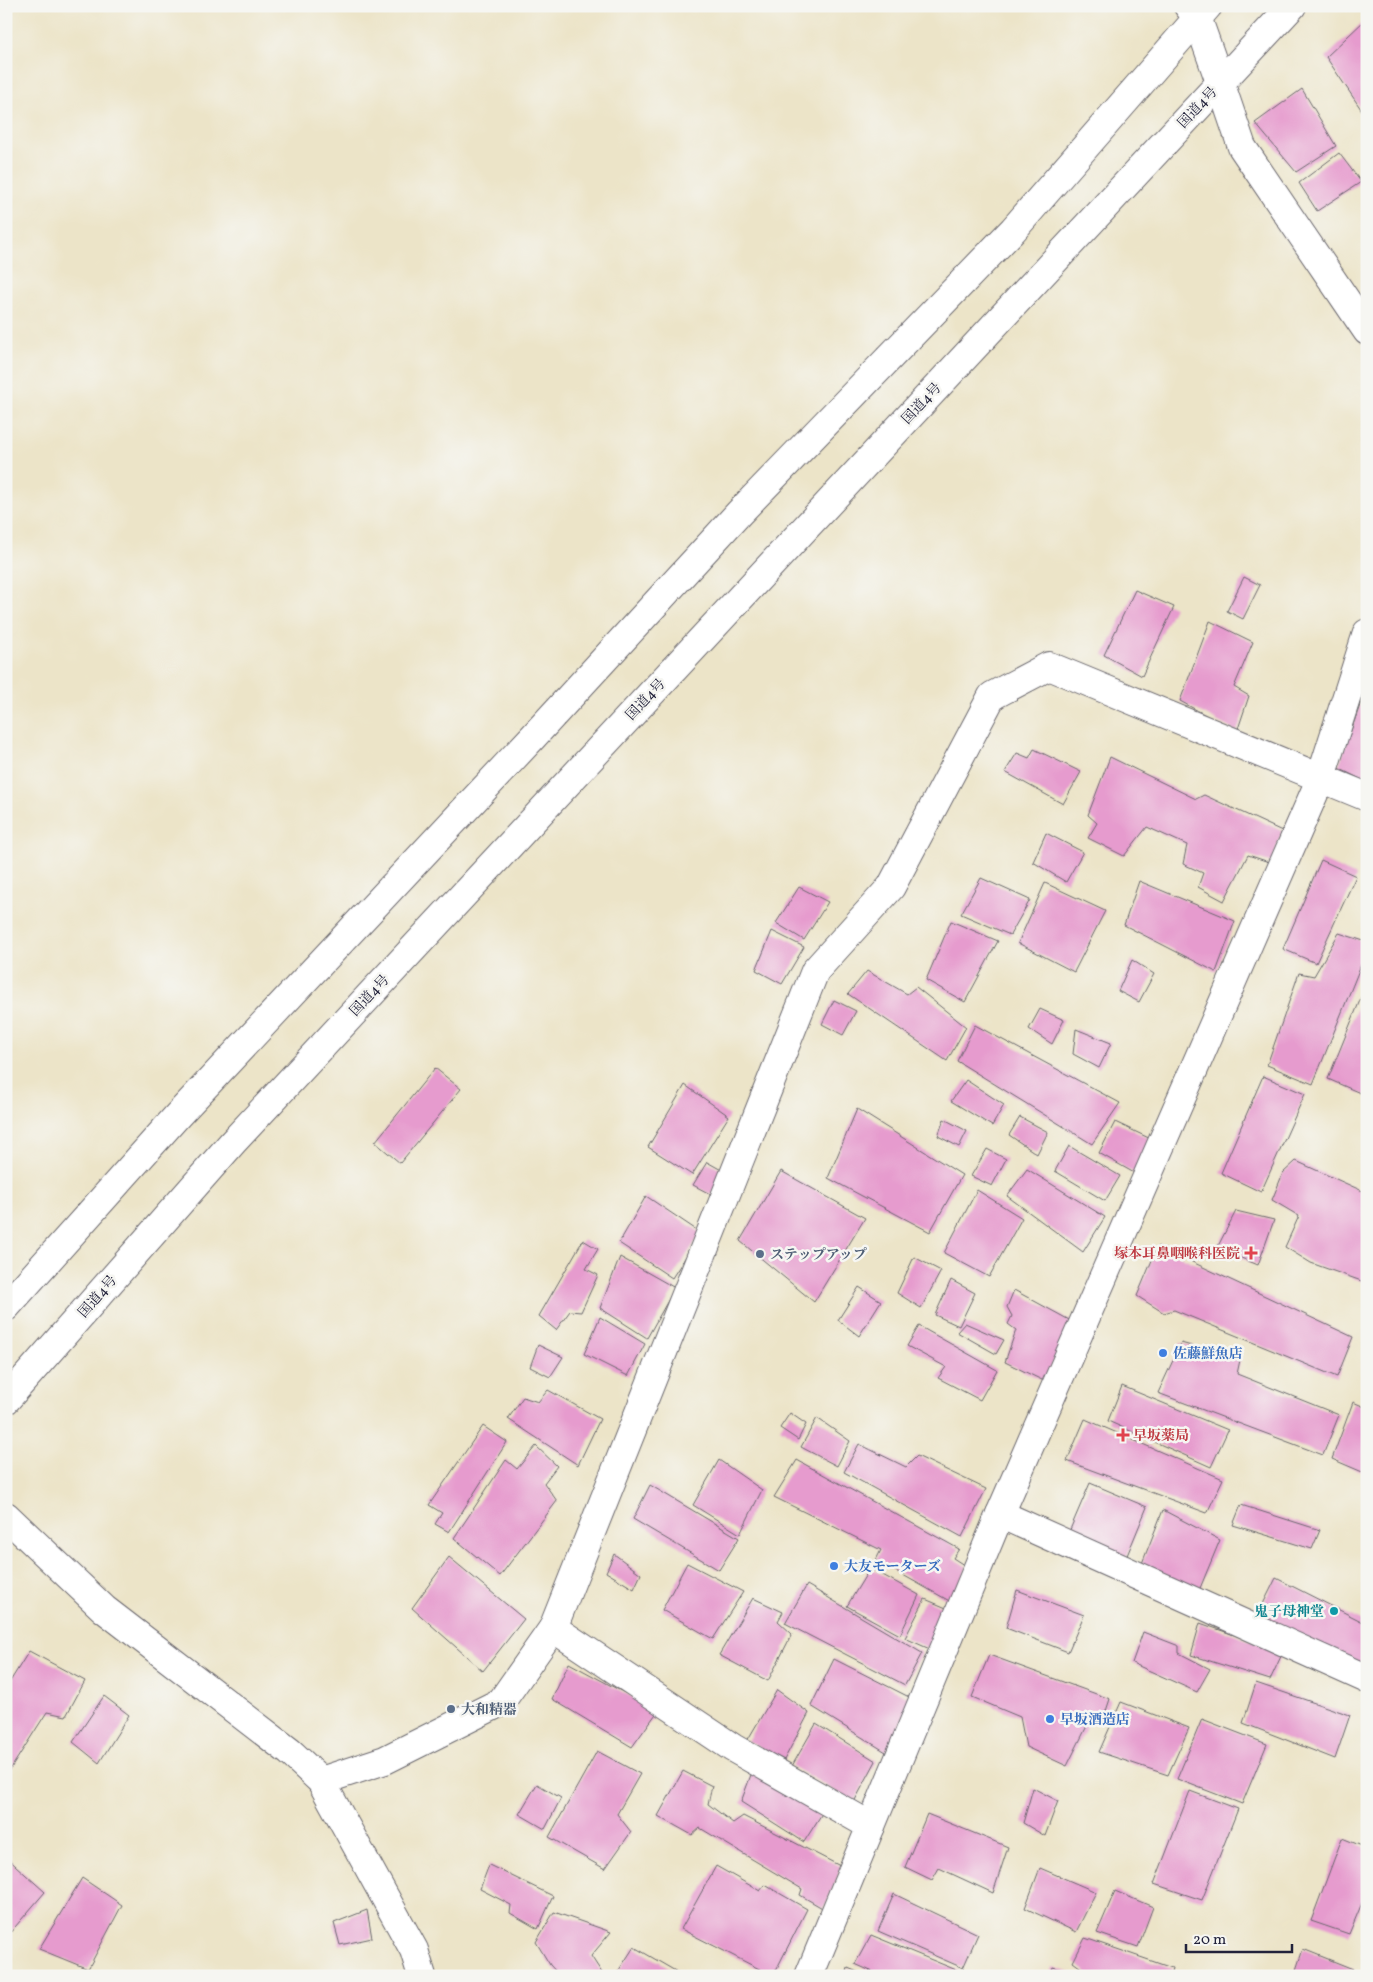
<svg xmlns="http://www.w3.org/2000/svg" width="1373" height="1982" font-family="Vollkorn,'Noto Serif JP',serif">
<rect width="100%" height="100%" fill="#f6f6f2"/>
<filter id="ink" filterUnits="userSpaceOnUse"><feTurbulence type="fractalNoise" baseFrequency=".02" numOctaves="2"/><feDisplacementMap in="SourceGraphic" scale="10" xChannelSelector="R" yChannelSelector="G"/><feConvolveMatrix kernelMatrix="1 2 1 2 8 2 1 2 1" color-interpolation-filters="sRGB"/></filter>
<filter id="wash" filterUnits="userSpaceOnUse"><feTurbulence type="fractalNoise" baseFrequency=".0096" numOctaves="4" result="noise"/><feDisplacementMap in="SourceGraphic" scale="20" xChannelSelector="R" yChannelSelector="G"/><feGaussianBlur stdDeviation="1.12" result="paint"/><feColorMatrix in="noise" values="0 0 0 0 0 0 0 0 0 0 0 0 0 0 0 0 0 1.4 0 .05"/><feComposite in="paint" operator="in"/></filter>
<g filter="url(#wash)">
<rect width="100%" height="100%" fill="#ece4c8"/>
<g id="blocks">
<g fill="#e69bce">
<polygon points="1367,18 1367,118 1326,57"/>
<polygon points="1302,89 1336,146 1296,172 1255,123"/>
<polygon points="1339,153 1361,182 1317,211 1299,183"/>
<polygon points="1244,577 1260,585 1243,619 1227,611"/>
<polygon points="1135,590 1174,607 1142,676 1104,655"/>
<polygon points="1210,621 1253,642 1234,687 1249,696 1237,732 1180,701"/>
<polygon points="1367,685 1367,782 1338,768"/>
<polygon points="1034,749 1081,772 1063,804 1005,772 1017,753 1029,758"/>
<polygon points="1110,757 1196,799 1204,795 1282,831 1272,863 1248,855 1224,901 1198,887 1203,873 1183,864 1187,845 1147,827 1124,856 1088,838 1097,823 1088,815"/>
<polygon points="1046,833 1083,852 1066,882 1033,862"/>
<polygon points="1321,860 1356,876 1316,963 1283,949"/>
<polygon points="981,878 1030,900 1010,935 961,914"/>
<polygon points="1139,881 1235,921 1216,972 1124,925"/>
<polygon points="1045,883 1105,911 1074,972 1018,943"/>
<polygon points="799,887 828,902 804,940 776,923"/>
<polygon points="951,921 998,941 965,1002 926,980"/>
<polygon points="772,931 804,947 782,984 756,970"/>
<polygon points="1339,933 1367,942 1367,950 1313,1084 1267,1065 1299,973 1314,976"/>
<polygon points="1132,960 1154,974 1139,1002 1118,991"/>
<polygon points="867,971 907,994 916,987 966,1027 947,1061 848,994"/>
<polygon points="1367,983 1367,1096 1328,1079"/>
<polygon points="834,1000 856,1011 843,1035 822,1024"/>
<polygon points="1040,1009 1064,1020 1052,1044 1029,1029"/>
<polygon points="975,1025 1120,1103 1092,1144 957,1061"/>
<polygon points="1076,1029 1111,1043 1099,1068 1073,1054"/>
<polygon points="435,1068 461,1089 400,1163 375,1142"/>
<polygon points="1263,1076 1305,1094 1261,1192 1221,1173"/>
<polygon points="966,1080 1004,1105 992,1126 951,1101"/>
<polygon points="685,1085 729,1116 692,1175 648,1147"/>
<polygon points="857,1109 962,1175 930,1232 828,1178"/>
<polygon points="1020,1117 1048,1132 1037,1154 1009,1135"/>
<polygon points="944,1119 967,1131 959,1147 938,1136"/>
<polygon points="1115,1122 1153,1140 1136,1174 1099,1153"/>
<polygon points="1069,1146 1120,1176 1105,1201 1055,1171"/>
<polygon points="987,1149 1006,1159 992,1186 971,1176"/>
<polygon points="1296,1161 1367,1193 1367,1283 1311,1263 1285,1247 1299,1216 1272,1200 1283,1173"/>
<polygon points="707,1162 725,1172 712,1195 693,1185"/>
<polygon points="1027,1169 1105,1217 1083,1252 1007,1196"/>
<polygon points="781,1171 865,1218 814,1302 740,1241"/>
<polygon points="977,1190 1022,1218 989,1277 944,1253"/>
<polygon points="646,1196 701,1233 672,1278 619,1243"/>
<polygon points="1236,1211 1274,1220 1258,1265 1217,1248"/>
<polygon points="583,1240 598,1249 586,1269 598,1275 581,1312 570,1311 556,1330 539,1316"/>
<polygon points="1158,1246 1353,1337 1337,1377 1174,1310 1164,1313 1137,1296"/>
<polygon points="620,1257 675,1288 647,1338 600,1308"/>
<polygon points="914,1257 941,1271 921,1308 897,1293"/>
<polygon points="951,1280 975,1293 959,1326 935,1315"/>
<polygon points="859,1287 881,1301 859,1336 838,1320"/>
<polygon points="1014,1290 1073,1322 1044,1381 1005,1362 1016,1330 1008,1324 1012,1316 1007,1307"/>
<polygon points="600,1317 645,1344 628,1376 584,1354"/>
<polygon points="965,1323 1004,1340 996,1354 957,1332"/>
<polygon points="919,1326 997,1370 980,1400 938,1378 946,1367 907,1346"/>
<polygon points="1181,1343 1240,1360 1237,1374 1339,1415 1323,1455 1158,1393"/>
<polygon points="538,1345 563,1357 550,1377 530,1367"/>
<polygon points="1122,1386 1228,1430 1211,1467 1108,1421"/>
<polygon points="548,1390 600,1419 578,1465 508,1419 523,1397 538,1402"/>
<polygon points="1353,1402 1367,1408 1367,1474 1332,1459"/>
<polygon points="790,1413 806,1424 798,1440 780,1428"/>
<polygon points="817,1418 850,1441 837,1466 801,1447"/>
<polygon points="1085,1419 1223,1479 1207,1513 1067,1461"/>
<polygon points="483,1426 507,1442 449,1532 435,1524 442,1513 429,1505"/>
<polygon points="859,1444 906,1467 917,1456 986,1489 962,1537 844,1472"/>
<polygon points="536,1446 557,1466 544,1483 557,1501 500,1576 454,1538 506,1460 517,1469"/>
<polygon points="719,1460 762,1490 740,1534 693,1505"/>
<polygon points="797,1460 959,1549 953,1558 967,1567 953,1603 876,1560 881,1550 774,1497"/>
<polygon points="1090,1483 1147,1507 1126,1558 1069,1532"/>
<polygon points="650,1485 739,1538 719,1570 633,1519"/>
<polygon points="1241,1505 1320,1530 1312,1549 1233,1525"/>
<polygon points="1163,1510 1220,1540 1198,1593 1141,1566"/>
<polygon points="614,1554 641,1574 634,1589 606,1572"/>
<polygon points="449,1557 524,1619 483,1671 412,1608"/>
<polygon points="687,1563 743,1592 713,1639 662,1610"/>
<polygon points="870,1568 919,1595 900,1635 847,1606"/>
<polygon points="1276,1578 1367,1624 1367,1668 1257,1616"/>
<polygon points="807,1585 922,1653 905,1685 785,1623"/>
<polygon points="1017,1590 1084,1615 1068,1652 1006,1628"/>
<polygon points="753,1598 783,1612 778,1621 792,1634 768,1681 719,1655"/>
<polygon points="925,1599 951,1610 932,1650 905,1638"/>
<polygon points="1200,1623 1283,1652 1270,1680 1191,1655"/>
<polygon points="1143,1632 1179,1646 1179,1653 1210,1669 1197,1692 1132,1663"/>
<polygon points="29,1651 85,1681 66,1716 47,1712 6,1776 6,1688"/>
<polygon points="989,1655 1110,1699 1102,1723 1091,1718 1067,1766 1026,1747 1020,1717 972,1697"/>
<polygon points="834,1659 913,1699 886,1752 811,1706"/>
<polygon points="569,1663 658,1711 632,1747 552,1699"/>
<polygon points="1256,1683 1350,1715 1335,1759 1243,1723"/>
<polygon points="777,1690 809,1713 784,1760 747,1741"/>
<polygon points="104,1696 129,1715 99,1763 73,1742"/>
<polygon points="1121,1702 1189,1728 1168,1775 1099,1752"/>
<polygon points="1202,1719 1267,1744 1242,1804 1177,1779"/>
<polygon points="816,1724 876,1761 854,1802 792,1766"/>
<polygon points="597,1751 640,1774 617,1814 631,1832 605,1869 549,1837"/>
<polygon points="683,1771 712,1786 708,1804 733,1823 743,1816 842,1867 824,1909 800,1895 802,1889 700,1828 692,1835 658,1816"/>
<polygon points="752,1772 823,1812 804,1842 741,1802"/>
<polygon points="537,1784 561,1798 545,1829 519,1814"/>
<polygon points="1033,1788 1058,1801 1045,1836 1023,1823"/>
<polygon points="1190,1791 1238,1809 1202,1900 1154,1884"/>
<polygon points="927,1814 1008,1847 993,1893 939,1868 932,1880 905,1867"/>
<polygon points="1342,1838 1367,1848 1367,1891 1349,1934 1311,1921"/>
<polygon points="6,1857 45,1892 9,1934 6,1933"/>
<polygon points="489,1865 553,1896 538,1929 510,1913 511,1905 480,1889"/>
<polygon points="716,1866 760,1891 765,1885 807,1909 773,1976 681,1929"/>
<polygon points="1040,1868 1096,1892 1076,1932 1025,1908"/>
<polygon points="82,1878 122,1905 88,1969 39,1949"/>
<polygon points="1115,1891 1153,1907 1138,1947 1097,1933"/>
<polygon points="894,1894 978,1934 963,1968 878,1931"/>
<polygon points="367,1910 372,1938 340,1945 334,1923"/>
<polygon points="554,1912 611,1932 591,1956 604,1976 560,1976 550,1965 536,1942"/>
<polygon points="871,1935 971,1976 882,1976 855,1964"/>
<polygon points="1085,1938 1172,1968 1170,1976 1092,1976 1073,1962"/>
<polygon points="634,1947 684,1976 615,1976"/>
<polygon points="1303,1949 1353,1969 1351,1976 1294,1976"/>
<polygon points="1053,1967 1077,1975 1077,1976 1051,1976"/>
<polygon points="848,1968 867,1976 846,1976"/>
</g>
</g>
</g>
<g filter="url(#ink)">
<use href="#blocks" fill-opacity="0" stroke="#69666c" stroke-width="1"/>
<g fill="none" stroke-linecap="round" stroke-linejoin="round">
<g stroke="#69666c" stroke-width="30">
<g id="minor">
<polyline points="1220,82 1242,147 1367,331"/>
<polyline points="1000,1514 1367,1679"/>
<polyline points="6,1516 104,1609 290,1752 321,1781 414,1950 422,1976"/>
<polyline points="553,1628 733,1748 871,1826"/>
<polyline points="321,1781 385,1760 501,1702 553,1628 815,971 891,887 992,696 1049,666 1367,797"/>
<polyline points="809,1976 1000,1514 1320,780 1367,633"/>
</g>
</g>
<g stroke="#69666c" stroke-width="30">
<polyline id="secondary" points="1188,6 1197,17 1220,82"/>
</g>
<g stroke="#69666c" stroke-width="30">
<g id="trunk">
<polyline points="6,1307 178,1115 532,738 739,513 1013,230 1208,6"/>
<polyline points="6,1400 233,1142 1292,6"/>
</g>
</g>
<use href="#minor" stroke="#fff" stroke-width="28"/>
<use href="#secondary" stroke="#fff" stroke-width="28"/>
<use href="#trunk" stroke="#fff" stroke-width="28"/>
</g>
</g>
<g fill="#e0444e" stroke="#f6f6f2" stroke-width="2">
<path d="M1248.5 1245.5h5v5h5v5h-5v5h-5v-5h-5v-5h5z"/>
<path d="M1120.5 1427.5h5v5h5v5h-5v5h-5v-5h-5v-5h5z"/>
</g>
<g fill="#5c6f8a" stroke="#f6f6f2" stroke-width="2">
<circle cx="760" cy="1254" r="5"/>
<circle cx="451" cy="1709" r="5"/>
</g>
<g fill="#3f7fe0" stroke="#f6f6f2" stroke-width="2">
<circle cx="1163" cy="1353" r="5"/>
<circle cx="834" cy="1566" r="5"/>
<circle cx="1050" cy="1719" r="5"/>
</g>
<circle fill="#0f9aa8" stroke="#f6f6f2" stroke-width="2" cx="1334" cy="1611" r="5"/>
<g text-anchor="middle" stroke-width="5" stroke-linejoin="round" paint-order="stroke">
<g font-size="14" fill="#22223b" stroke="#f6f6f2">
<text transform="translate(1197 107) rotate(-47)" y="5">国道4号</text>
<text transform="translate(921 403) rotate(-47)" y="5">国道4号</text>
<text transform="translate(645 699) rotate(-47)" y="5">国道4号</text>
<text transform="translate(369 995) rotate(-47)" y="5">国道4号</text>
<text transform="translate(97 1296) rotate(-49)" y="5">国道4号</text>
</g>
<g font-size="14" font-weight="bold" fill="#be3a42" stroke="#f6f6f2" text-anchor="end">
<text x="1240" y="1258">塚本耳鼻咽喉科医院</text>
<text x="1133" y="1440" text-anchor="start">早坂薬局</text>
</g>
<g font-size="14" font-weight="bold" fill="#4e5e75" stroke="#f6f6f2" text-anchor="start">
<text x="770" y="1259">ステップアップ</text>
<text x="461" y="1714">大和精器</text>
</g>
<g font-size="14" font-weight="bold" fill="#366cbe" stroke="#f6f6f2" text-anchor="start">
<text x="1173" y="1358">佐藤鮮魚店</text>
<text x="844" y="1571">大友モーターズ</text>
<text x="1060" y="1724">早坂酒造店</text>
</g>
<g font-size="14" font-weight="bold" fill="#0d838f" stroke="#f6f6f2" text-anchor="end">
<text x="1324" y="1616">鬼子母神堂</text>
</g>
</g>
<rect width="1373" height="1982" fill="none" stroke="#f6f6f2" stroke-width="25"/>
<path d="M1186 1944v8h106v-8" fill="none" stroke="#22223b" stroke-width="2.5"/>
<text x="1193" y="1944" font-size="15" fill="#22223b" stroke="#f6f6f2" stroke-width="4" paint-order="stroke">20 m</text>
</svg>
